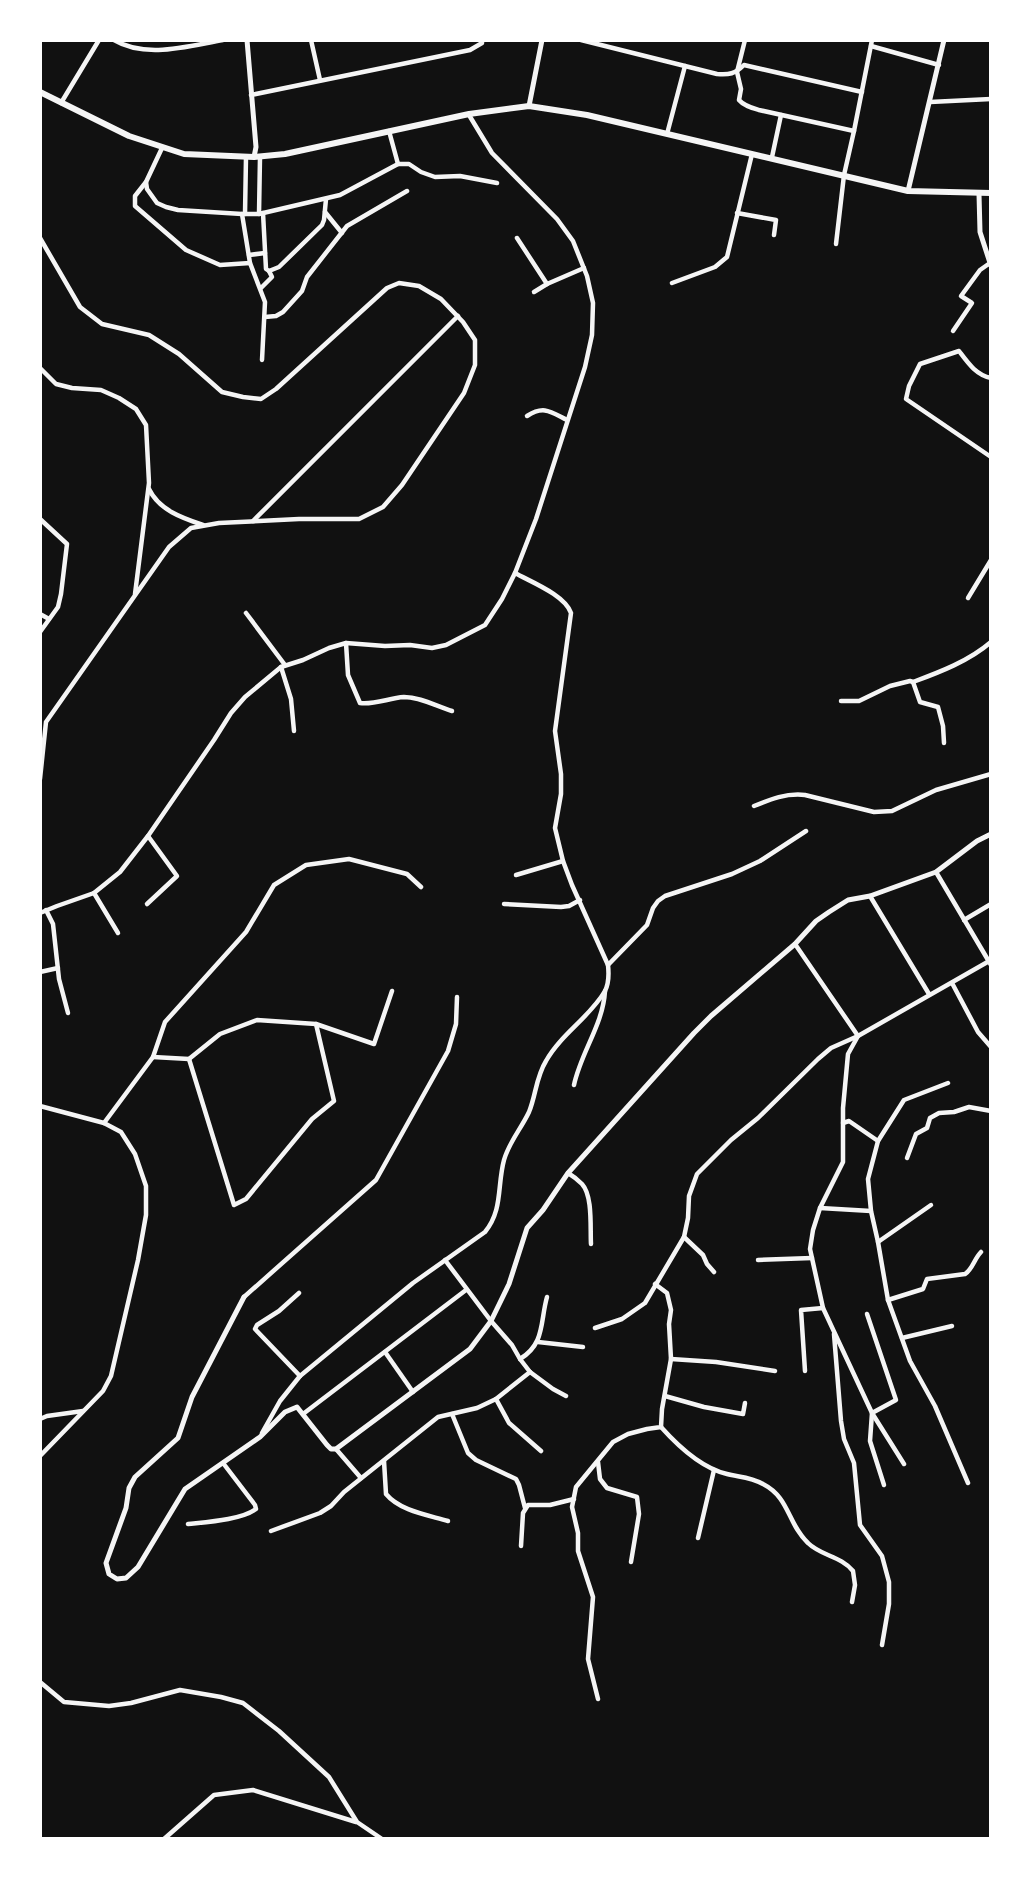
<svg xmlns="http://www.w3.org/2000/svg" width="1031" height="1879" font-family="'Exo 2',sans-serif">
<rect width="100%" height="100%" fill="#111"/>
<g fill="none" stroke-linecap="round" stroke-linejoin="round">
<g stroke="#f5f5f5" stroke-width="4.5">
<path d="M114,40c32,19 74,6 109,0"/>
<polyline points="311,40 320,80"/>
<path d="M581,40l136,34c12,1 18,0 27,-9l118,27"/>
<path d="M745,40l-8,32 4,17 -2,11c5,6 13,8 20,10l95,21"/>
<polyline points="871,46 939,65"/>
<polyline points="251,95 470,50 482,43 482,40"/>
<polyline points="930,102 991,99"/>
<polyline points="61,103 99,40"/>
<polyline points="389,131 398,164"/>
<polyline points="667,134 685,66"/>
<polyline points="162,148 146,182 135,196 135,206 186,250 220,265 250,263"/>
<polyline points="772,157 781,115"/>
<polyline points="146,182 147,189 157,203 166,207 178,210 242,214 259,214 340,195 398,164 409,164 421,172 435,177 460,176 497,183"/>
<polyline points="325,212 342,233"/>
<polyline points="263,213 266,269 269,271 279,267 322,225 324,220 326,199"/>
<polyline points="737,213 776,220 774,235"/>
<polyline points="242,214 250,263 265,302 262,360"/>
<polyline points="245,214 246,157"/>
<polyline points="259,214 260,157"/>
<polyline points="40,238 80,307 102,324 149,335 179,354 222,392 243,397 261,399 276,389 387,288 399,283 419,286 441,299 463,322 475,340 475,365 464,393 402,485 383,507 359,519 299,519 219,523 191,528 169,547 46,722 40,779"/>
<polyline points="517,238 547,284"/>
<polyline points="836,244 844,175 854,131 872,40"/>
<polyline points="249,255 265,253"/>
<polyline points="672,283 715,267 727,257 752,154"/>
<polyline points="261,288 272,277 269,271"/>
<polyline points="534,292 547,284 584,268"/>
<polyline points="265,317 276,316 283,312 302,291 307,277 347,226 407,191"/>
<polyline points="953,331 972,303 961,296 980,270 990,263"/>
<polyline points="40,368 56,384 72,388 101,390 119,398 136,409 146,425 149,483 135,594"/>
<path d="M991,378c-15,-3 -23,-15 -32,-27l-39,13 -11,22 -3,13 85,58"/>
<path d="M527,416c17,-11 24,-4 40,4"/>
<path d="M149,489c10,21 33,29 54,36"/>
<polyline points="40,519 67,544 61,594 58,607 40,632"/>
<polyline points="253,521 458,316"/>
<polyline points="968,598 991,560"/>
<polyline points="246,613 285,665"/>
<polyline points="40,614 49,619"/>
<path d="M346,643l2,32 12,28c14,2 29,-5 44,-6 16,0 32,9 48,14"/>
<polyline points="281,667 291,699 294,731"/>
<polyline points="913,682 920,702 938,707 943,726 944,743"/>
<path d="M841,701h18l31,-15 20,-5 3,1c27,-10 56,-21 78,-40"/>
<path d="M754,806c17,-7 32,-13 51,-11l69,17 18,-1 44,-21 55,-16"/>
<polyline points="936,872 991,965"/>
<polyline points="516,875 563,861"/>
<polyline points="94,893 118,933"/>
<polyline points="870,896 929,994"/>
<polyline points="147,904 177,876 148,836"/>
<polyline points="504,904 561,907 569,906 580,900"/>
<polyline points="46,910 53,924 59,979 68,1013"/>
<polyline points="40,913 57,906 94,893 120,872 148,836 214,740 231,713 245,697 281,667 303,660 329,648 346,643 385,646 410,645 432,648 446,645 485,625 502,599 515,573 536,519 585,367 592,335 593,303 587,276 573,241 557,219 492,153 469,115"/>
<polyline points="964,920 991,904"/>
<polyline points="795,944 858,1036 848,1054 843,1108 843,1162 820,1208 813,1230 810,1249 823,1308 872,1413 904,1464"/>
<polyline points="608,965 647,925 653,908 658,901 665,896 732,874 760,861 806,831"/>
<polyline points="40,972 58,968"/>
<polyline points="952,983 978,1032 991,1047"/>
<polyline points="153,1057 189,1059 220,1034 257,1020 316,1024 374,1044 392,991"/>
<polyline points="189,1059 234,1205 246,1199 312,1119 334,1101 316,1024"/>
<polyline points="948,1083 904,1100 878,1141 868,1179 871,1211 878,1242 888,1300 910,1361 935,1406 968,1483"/>
<path d="M574,1085c7,-33 29,-60 31,-94"/>
<polyline points="40,1106 104,1123 121,1132 135,1154 146,1186 146,1215 138,1260 111,1376 103,1391 40,1456"/>
<polyline points="104,1123 153,1057 165,1022 246,932 274,885 306,865 349,859 407,874 421,887"/>
<polyline points="843,1123 849,1121 878,1141"/>
<polyline points="907,1158 916,1134 927,1128 930,1118 939,1113 954,1112 969,1107 991,1111"/>
<path d="M568,1173c5,3 10,7 14,11 11,12 8,44 9,60"/>
<polyline points="820,1208 871,1211"/>
<polyline points="684,1237 703,1255 707,1264 714,1272"/>
<polyline points="878,1242 931,1205"/>
<polyline points="445,1260 491,1321 512,1345 520,1359 530,1372 553,1389 566,1396"/>
<polyline points="758,1260 812,1258"/>
<polyline points="299,1293 279,1311 257,1325 255,1329 300,1376"/>
<polyline points="244,1297 376,1180 448,1051 456,1024 457,997"/>
<path d="M888,1300l35,-11 4,-10 38,-5c8,-5 9,-15 16,-22"/>
<polyline points="867,1314 896,1400 872,1413 870,1441 884,1485"/>
<polyline points="595,1328 622,1319 645,1303 684,1237 688,1218 689,1196 697,1174 731,1140 758,1118 818,1059 831,1048 858,1036 991,960"/>
<polyline points="834,1334 841,1421 844,1439 854,1463 860,1525 882,1556 889,1582 889,1604 882,1645"/>
<polyline points="902,1338 952,1326"/>
<polyline points="538,1342 583,1347"/>
<polyline points="385,1352 413,1392"/>
<path d="M520,1359c25,-15 20,-37 27,-62"/>
<polyline points="671,1359 716,1362 775,1371"/>
<polyline points="805,1371 801,1310 823,1308"/>
<polyline points="665,1396 704,1407 743,1414 745,1403"/>
<polyline points="496,1399 509,1423 541,1451"/>
<polyline points="303,1414 466,1290"/>
<polyline points="452,1414 468,1453 476,1460 516,1479 519,1485 525,1508"/>
<polyline points="40,1419 47,1416 83,1411"/>
<path d="M661,1427c17,19 40,41 66,47 12,3 24,3 36,10 27,14 24,39 45,59 13,13 33,13 45,28l2,14 -3,17"/>
<path d="M262,1433l18,-32 20,-25 113,-93 72,-51c18,-22 12,-46 19,-72 5,-18 17,-31 25,-48 7,-17 7,-35 17,-51 15,-27 44,-44 59,-70 4,-8 4,-17 3,-26l-36,-80 -9,-24 -8,-33 6,-34v-20l-6,-43 16,-118c-6,-18 -40,-31 -56,-40"/>
<polyline points="336,1449 361,1478"/>
<path d="M384,1461l2,33c14,17 42,21 62,27"/>
<polyline points="598,1462 600,1479 607,1488 637,1497 639,1514 631,1562"/>
<path d="M188,1524c18,-2 53,-4 68,-15l-1,-4 -32,-42"/>
<polyline points="271,1531 320,1513 331,1506 344,1492 438,1417 477,1408 496,1399 530,1372"/>
<polyline points="698,1538 714,1470"/>
<polyline points="521,1546 523,1513 528,1505 550,1505 574,1499"/>
<polyline points="40,1682 64,1702 109,1706 131,1703 180,1690 221,1697 243,1703 279,1731 329,1777 357,1822 382,1839"/>
<polyline points="598,1699 588,1659 593,1597 578,1551 578,1533 572,1507 576,1487 613,1442 628,1434 647,1429 661,1427 662,1409 671,1359 669,1324 671,1310 667,1293 655,1284"/>
<polyline points="164,1839 214,1795 253,1790 356,1822"/>
</g>
<g stroke="#f5f5f5" stroke-width="5">
<polyline points="247,40 256,147 254,157"/>
<polyline points="529,106 542,40"/>
<polyline points="908,191 944,40"/>
<polyline points="979,194 980,232 991,266"/>
<polyline points="244,1297 192,1397 178,1438 135,1477 129,1488 126,1508 106,1563 109,1574 117,1579 126,1578 138,1567 185,1489 260,1437 285,1412 297,1407 327,1445 331,1449 336,1449 470,1349 491,1321 509,1284 527,1228 543,1210 568,1173 694,1033 711,1016 795,944 816,921 829,912 848,900 870,896 936,872 977,841 991,834"/>
</g>
<polyline stroke="#f5f5f5" stroke-width="6" points="40,92 129,136 184,154 254,157 285,154 469,114 529,106 587,115 908,191 991,193"/>
</g>
<rect width="1031" height="1879" fill="none" stroke="#ffffff" stroke-width="84"/>
</svg>
